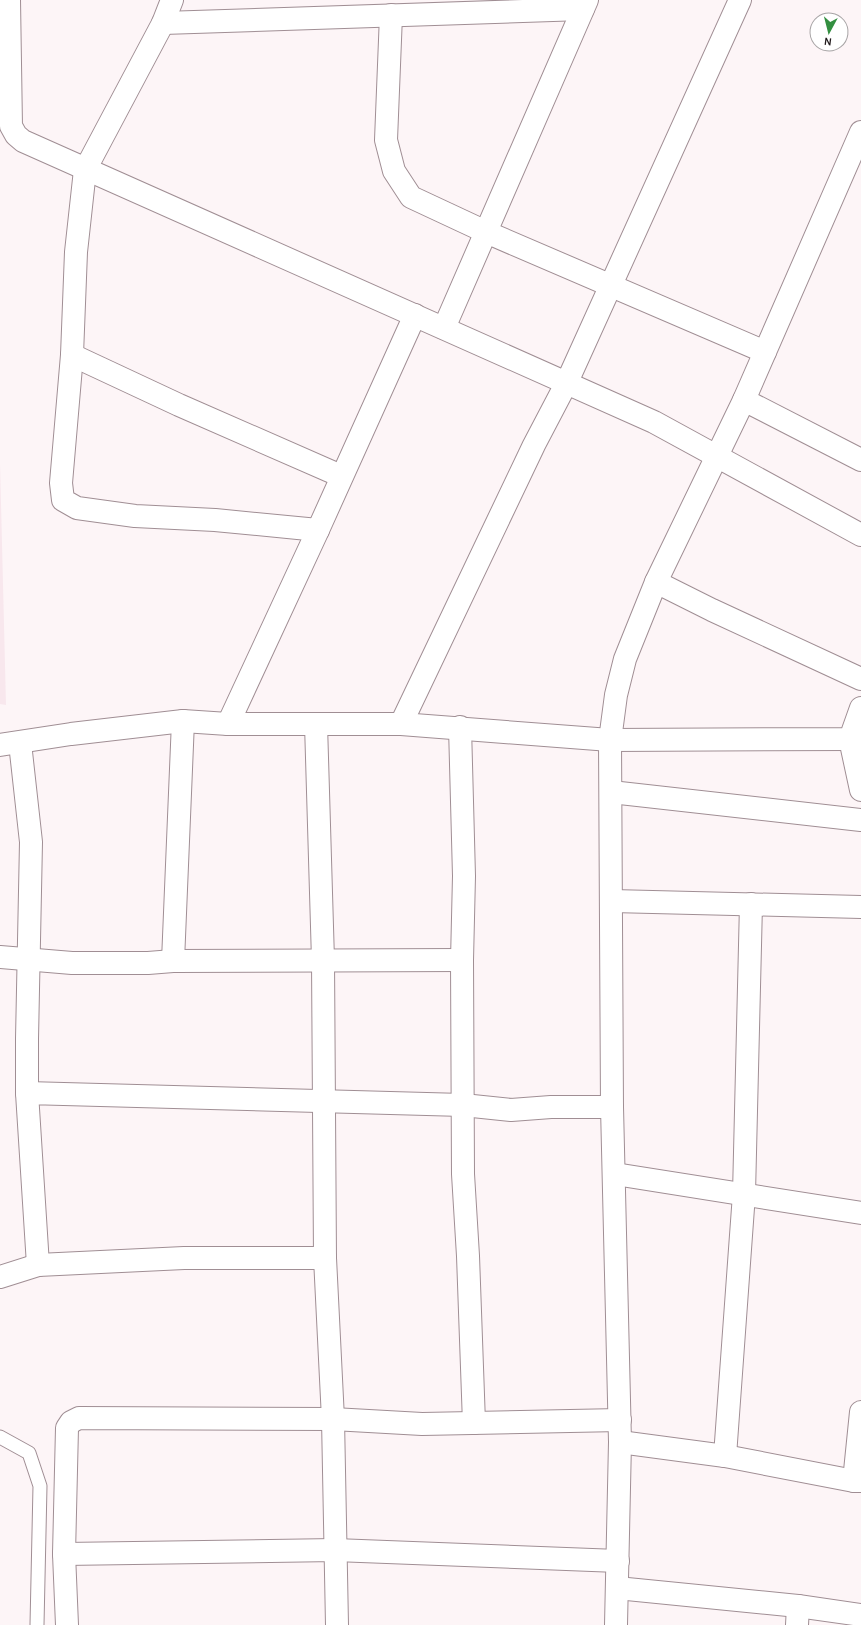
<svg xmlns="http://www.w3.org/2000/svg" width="861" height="1625" font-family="Karla,sans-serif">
<rect width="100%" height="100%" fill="#fdf5f7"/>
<polygon fill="#f8e7ed" points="0,463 6,705 0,704"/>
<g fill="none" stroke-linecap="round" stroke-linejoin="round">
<g stroke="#a08e94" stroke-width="15">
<polyline id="lane" points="0,1437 29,1453 40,1486 37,1625"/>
</g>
<g stroke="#a08e94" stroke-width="24">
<g id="street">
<polyline points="9,0 11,126 16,135 23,141 654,422 861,535"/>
<polyline points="172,0 163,23 85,170 76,252 72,355 61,483 63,500 77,508 135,516 215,520 318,530"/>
<polyline points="391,15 386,140 394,171 411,197 486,232 765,352"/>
<polyline points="163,23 583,9"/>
<polyline points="444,328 587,0"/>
<polyline points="72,355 179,405 341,476"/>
<polyline points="744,400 861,460"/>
<polyline points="656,582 712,610 861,679"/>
<polyline points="228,724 318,530 415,315"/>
<polyline points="316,724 323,960 325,1258 333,1419 337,1625"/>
<polyline points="401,724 534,445 567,382 740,0"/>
<polyline points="460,727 464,876 462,960 463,1174 468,1256 474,1423"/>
<polyline points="850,739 861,790"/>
<polyline points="20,743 31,842 27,1039 27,1093"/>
<polyline points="0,745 71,734 183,721 228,724 401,724 610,740 850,739 861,708"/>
<polyline points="611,792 861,820"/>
<polyline points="612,901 861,907"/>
<polyline points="0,957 72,963 148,963 173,961 462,960"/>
<polyline points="173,961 183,721"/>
<polyline points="615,1174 861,1213"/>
<polyline points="38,1265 27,1093 463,1105 511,1110 551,1107 612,1107"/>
<polyline points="0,1277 38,1265 184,1258 325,1258"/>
<polyline points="620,1442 725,1456 854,1481 861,1481"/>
<polyline points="725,1456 744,1194 751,904"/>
<polyline points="854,1481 861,1412"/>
<polyline points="64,1554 335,1550 618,1561"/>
<polyline points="617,1588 798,1606 861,1615"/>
<polyline points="67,1625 64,1554 67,1428 71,1422 79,1418 333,1419 422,1424 620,1420"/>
<polyline points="616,1625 620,1442 612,1107 610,740 616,695 625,659 656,582 744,400 861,132"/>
<polyline points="797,1625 798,1606"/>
</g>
</g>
<use href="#lane" stroke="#fff" stroke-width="13"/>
<use href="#street" stroke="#fff" stroke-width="22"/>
</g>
<g transform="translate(829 32) rotate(187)"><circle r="19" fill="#ffffff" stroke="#a7a4a5"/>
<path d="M0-3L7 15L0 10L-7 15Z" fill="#338f40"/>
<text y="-6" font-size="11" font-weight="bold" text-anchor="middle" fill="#221b1d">N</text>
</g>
</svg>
